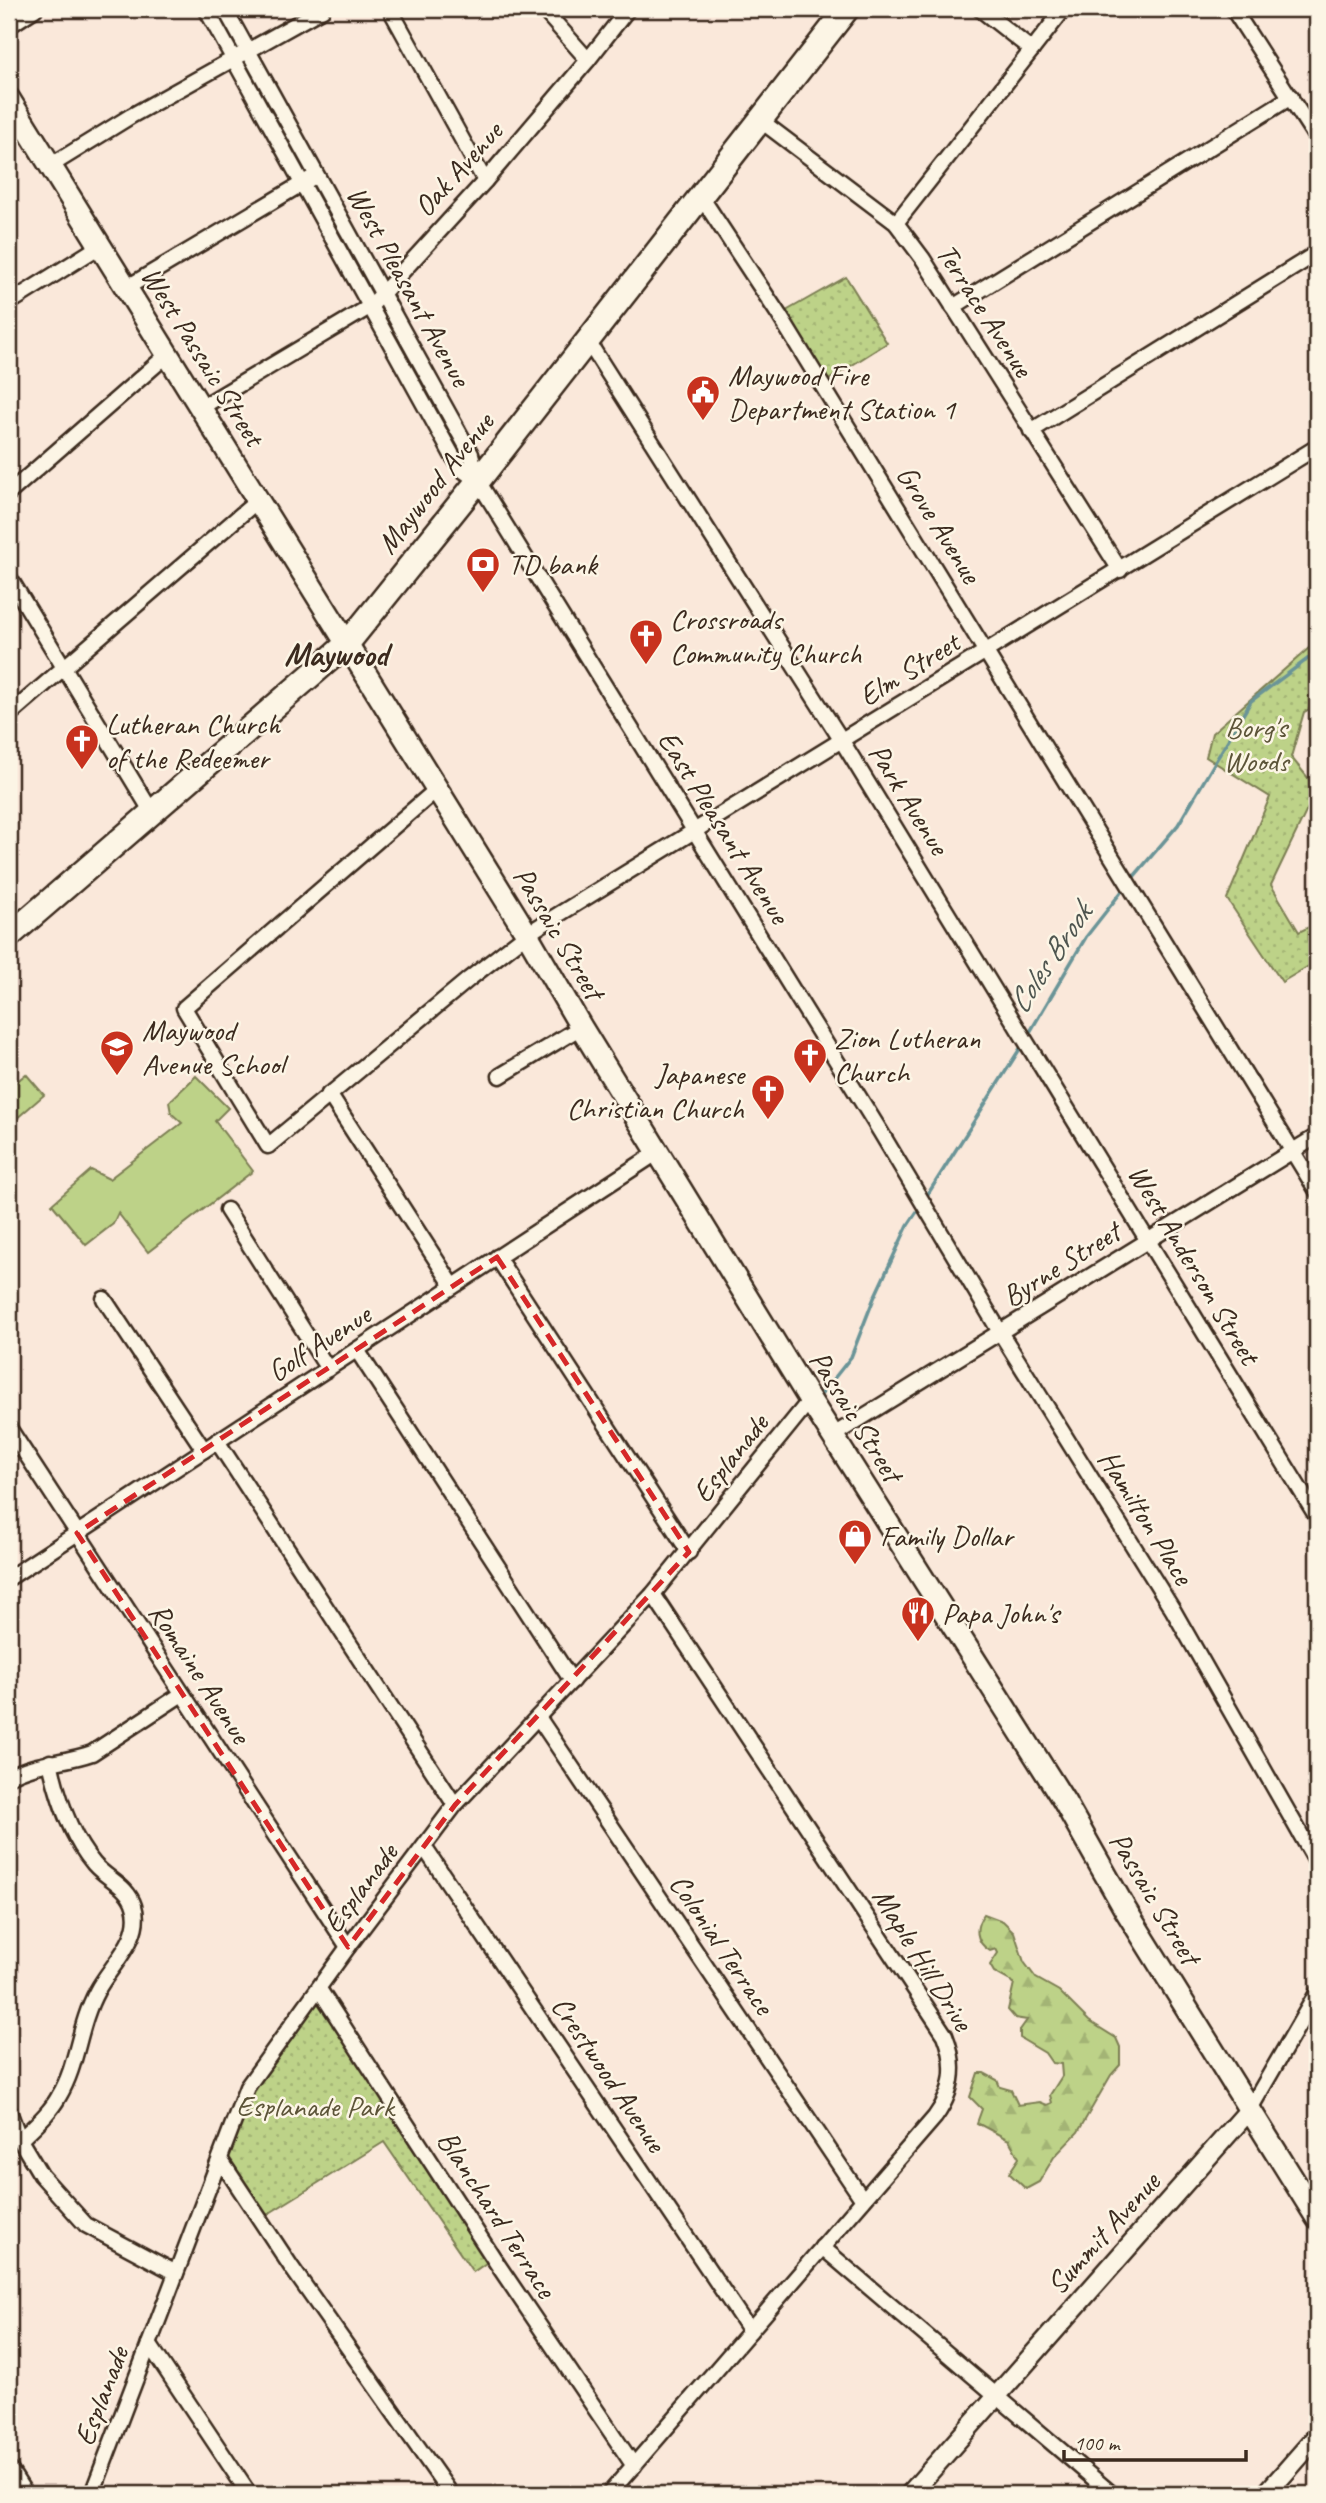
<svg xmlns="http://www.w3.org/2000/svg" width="1326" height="2503" font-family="Caveat,sans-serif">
<defs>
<pattern id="green-dots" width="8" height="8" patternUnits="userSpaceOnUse" patternTransform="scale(1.75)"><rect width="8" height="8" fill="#bdd288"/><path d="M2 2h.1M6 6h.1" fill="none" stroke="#a3b475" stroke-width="1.8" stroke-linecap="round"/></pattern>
<pattern id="forest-firs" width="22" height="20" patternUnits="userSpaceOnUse" patternTransform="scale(1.75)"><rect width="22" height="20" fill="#bdd288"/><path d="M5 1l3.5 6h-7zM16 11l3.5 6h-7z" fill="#a3b475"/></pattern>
</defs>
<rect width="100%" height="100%" fill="#fae8da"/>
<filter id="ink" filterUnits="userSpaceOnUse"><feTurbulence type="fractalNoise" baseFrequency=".0143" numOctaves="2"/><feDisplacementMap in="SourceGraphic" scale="14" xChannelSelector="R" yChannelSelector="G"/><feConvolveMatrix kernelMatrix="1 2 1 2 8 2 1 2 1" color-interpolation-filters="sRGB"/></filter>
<g filter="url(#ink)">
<g fill="url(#green-dots)" stroke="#7c7e53" stroke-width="2">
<polygon points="846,277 887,343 822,384 779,315"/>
<polygon points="1317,641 1317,705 1304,712 1291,757 1317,789 1271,885 1299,932 1317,923 1317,961 1282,982 1227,899 1270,797 1206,757 1212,733"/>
<polygon points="319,1989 408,2126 401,2131 489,2261 473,2272 384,2142 260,2219 220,2159 247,2087"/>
</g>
<path fill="url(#forest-firs)" stroke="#7c7e53" stroke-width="2" d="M984,1914l19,7 11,11 10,30 12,16 23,13 30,30 27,17 4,9v18l-9,10 -33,57 -24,25 -15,25 -13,7 -17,-16 10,-15 -10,-18 -32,-17 5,-14 -12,-12 8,-24h6l13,7 3,7 11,3 7,15 22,-3 7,3 5,-2 -2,-8 12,-19 -1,-12 -9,-1 -7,-10 -25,-15v-8l7,-10 -12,-2 -7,-8 6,-27 -20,-11 -4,-7 8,-12 -2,-4 -6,2c-15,-9 -16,-24 -6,-37z"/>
<g fill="#bdd288" stroke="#7c7e53" stroke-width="2">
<polygon points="26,1074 44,1095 9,1125 9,1088"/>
<polygon points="196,1076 228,1108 215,1121 253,1171 148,1252 118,1213 113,1224 86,1245 52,1204 91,1170 109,1179 182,1123 171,1113 169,1102"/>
</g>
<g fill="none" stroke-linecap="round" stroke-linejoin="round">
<g stroke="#6a9497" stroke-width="3.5">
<polyline points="1131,880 1178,825 1251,701 1317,652"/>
<polyline points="1027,1037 1086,937 1126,886"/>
<polyline points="926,1197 1023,1044"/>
<polyline points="821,1395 851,1357 874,1298 908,1225 920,1207"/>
</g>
<g stroke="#3b2a1e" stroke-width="19">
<g id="minor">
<polyline points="206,9 452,455 464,471 478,481 880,1131 1000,1332 1173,1610 1317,1863"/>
<polyline points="225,9 471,454 478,481"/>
<polyline points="390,9 485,181"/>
<polyline points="543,9 588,60"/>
<polyline points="980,9 1032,50"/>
<polyline points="1233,9 1317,139"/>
<polyline points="9,26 35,9"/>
<polyline points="760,120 896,223 923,259 1120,570"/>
<polyline points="9,136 25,126"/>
<polyline points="50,166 131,116 323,9"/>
<polyline points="700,195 779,315 1317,1191"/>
<polyline points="896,223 1064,9"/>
<polyline points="126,288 310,179"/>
<polyline points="9,303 100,246"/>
<polyline points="953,307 1291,97"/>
<polyline points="587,340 842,741 1317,1517"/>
<polyline points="200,408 371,306 485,181 588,60 628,9"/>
<polyline points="1031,431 1317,253"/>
<polyline points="9,493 167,355"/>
<polyline points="9,577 153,814"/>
<polyline points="9,715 257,501"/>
<polyline points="436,790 184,1008 268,1146 469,979 527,934 1317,447"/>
<polyline points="500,1076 581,1027"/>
<polyline points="329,1094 453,1286"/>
<polyline points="227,1210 328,1369"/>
<polyline points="497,1257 689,1552"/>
<polyline points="104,1299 204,1450"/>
<polyline points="357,1350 572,1681"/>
<polyline points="9,1428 348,1947"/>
<polyline points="832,1436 1317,1136"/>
<polyline points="217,1441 455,1805"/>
<polyline points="9,1578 658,1152"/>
<polyline points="538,1717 863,2200"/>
<path d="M9,1777c26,-15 55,-14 83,-24l90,-59"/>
<polyline points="424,1847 750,2331"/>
<polyline points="319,1989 498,2265 634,2466"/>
<polyline points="1250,2109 1317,1993"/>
<polyline points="9,2111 20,2140 41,2175 86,2225 176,2273"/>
<path d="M20,2140c14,-14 30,-27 39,-44 19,-31 19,-70 38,-105 13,-25 47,-54 37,-85 -6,-20 -27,-27 -40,-42 -24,-28 -36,-66 -44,-102"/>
<polyline points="220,2159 292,2268 451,2494"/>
<polyline points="822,2247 1112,2494"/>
<polyline points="149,2344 249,2494"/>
<polyline points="92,2494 247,2087 348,1947 455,1805 653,1594 810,1400"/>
<path d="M609,2494l326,-377c19,-26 22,-52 10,-82l-292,-441"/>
</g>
</g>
<g stroke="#3b2a1e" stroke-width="23">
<g id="tertiary">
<polyline points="9,2472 23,2494"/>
<polyline points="910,2494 1250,2109"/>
<polyline points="1266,2494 1317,2436"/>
</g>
</g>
<g stroke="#3b2a1e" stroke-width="26">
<polyline id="secondary" points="9,99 527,934 581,1027 810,1400 1064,1801 1125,1909 1317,2218"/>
</g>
<g stroke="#3b2a1e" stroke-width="28">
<polyline id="primary" points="9,936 347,644 478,481 847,9"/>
</g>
<use href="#minor" stroke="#fcf5e5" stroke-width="14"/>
<use href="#tertiary" stroke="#fcf5e5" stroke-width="18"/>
<use href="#secondary" stroke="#fcf5e5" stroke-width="21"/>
<use href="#primary" stroke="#fcf5e5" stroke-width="23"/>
</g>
</g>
<path fill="none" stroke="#d62828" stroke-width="5" stroke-dasharray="14 9" stroke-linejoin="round" d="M497,1257l192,295 -234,253 -107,142 -271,-414z"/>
<defs>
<g id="civic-pin" transform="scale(1.75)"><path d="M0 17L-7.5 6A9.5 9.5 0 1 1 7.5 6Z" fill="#c8321e" stroke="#fcf5e5"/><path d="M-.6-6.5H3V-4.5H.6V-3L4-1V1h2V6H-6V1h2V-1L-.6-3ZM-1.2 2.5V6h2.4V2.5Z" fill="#fff"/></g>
<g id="bank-pin" transform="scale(1.75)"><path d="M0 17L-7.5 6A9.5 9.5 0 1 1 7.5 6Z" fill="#c8321e" stroke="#fcf5e5"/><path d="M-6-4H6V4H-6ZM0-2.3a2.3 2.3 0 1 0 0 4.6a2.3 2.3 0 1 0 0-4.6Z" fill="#fff"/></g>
<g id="church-pin" transform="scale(1.75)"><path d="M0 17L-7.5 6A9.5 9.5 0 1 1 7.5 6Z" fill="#c8321e" stroke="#fcf5e5"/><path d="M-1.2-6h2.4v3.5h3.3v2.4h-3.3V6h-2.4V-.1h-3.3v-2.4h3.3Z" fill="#fff"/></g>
<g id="school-pin" transform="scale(1.75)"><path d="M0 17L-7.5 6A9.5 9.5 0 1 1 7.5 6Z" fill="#c8321e" stroke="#fcf5e5"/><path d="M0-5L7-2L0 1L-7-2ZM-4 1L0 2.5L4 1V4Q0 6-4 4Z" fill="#fff"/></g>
<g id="shop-pin" transform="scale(1.75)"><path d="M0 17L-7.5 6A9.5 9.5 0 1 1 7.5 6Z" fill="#c8321e" stroke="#fcf5e5"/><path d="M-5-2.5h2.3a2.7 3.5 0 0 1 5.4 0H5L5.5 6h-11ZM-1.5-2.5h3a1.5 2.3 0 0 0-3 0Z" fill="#fff"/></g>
<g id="restaurant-pin" transform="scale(1.75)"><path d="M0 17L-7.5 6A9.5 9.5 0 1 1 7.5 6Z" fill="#c8321e" stroke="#fcf5e5"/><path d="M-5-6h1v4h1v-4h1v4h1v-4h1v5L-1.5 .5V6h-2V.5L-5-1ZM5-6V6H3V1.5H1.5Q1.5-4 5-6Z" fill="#fff"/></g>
</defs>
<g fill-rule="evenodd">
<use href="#civic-pin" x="703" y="392"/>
<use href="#bank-pin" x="483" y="564"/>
<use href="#church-pin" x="646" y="636"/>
<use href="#church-pin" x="82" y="741"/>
<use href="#school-pin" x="117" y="1047"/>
<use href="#church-pin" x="810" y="1055"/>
<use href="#church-pin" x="768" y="1091"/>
<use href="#shop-pin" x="855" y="1536"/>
<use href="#restaurant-pin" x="918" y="1613"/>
</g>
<g text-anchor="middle" stroke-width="5" stroke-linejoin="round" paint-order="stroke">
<g font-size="30" fill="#3b2a1e" stroke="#fcf5e5">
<text transform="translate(458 169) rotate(-48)" y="10">Oak Avenue</text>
<text transform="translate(409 286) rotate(61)" y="10">West Pleasant Avenue</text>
<text transform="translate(985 310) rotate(57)" y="10">Terrace Avenue</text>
<text transform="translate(203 356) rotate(58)" y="10">West Passaic Street</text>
<text transform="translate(435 483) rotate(-52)" y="10">Maywood Avenue</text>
<text transform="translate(939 524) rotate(58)" y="10">Grove Avenue</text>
<text transform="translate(909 669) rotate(-32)" y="10">Elm Street</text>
<text transform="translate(909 799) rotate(58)" y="10">Park Avenue</text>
<text transform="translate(724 827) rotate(58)" y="10">East Pleasant Avenue</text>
<text transform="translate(559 933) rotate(59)" y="10">Passaic Street</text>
<text transform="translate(1061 1264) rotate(-32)" y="10">Byrne Street</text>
<text transform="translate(1194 1264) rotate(59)" y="10">West Anderson Street</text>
<text transform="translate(319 1343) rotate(-33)" y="10">Golf Avenue</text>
<text transform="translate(856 1416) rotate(58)" y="10">Passaic Street</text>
<text transform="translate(730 1458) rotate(-52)" y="10">Esplanade</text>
<text transform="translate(1146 1517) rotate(58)" y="10">Hamilton Place</text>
<text transform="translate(200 1673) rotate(57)" y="10">Romaine Avenue</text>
<text transform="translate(360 1888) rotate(-53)" y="10">Esplanade</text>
<text transform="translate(1155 1898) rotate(59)" y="10">Passaic Street</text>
<text transform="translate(722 1944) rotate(56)" y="10">Colonial Terrace</text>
<text transform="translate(923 1959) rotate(58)" y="10">Maple Hill Drive</text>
<text transform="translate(609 2074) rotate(56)" y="10">Crestwood Avenue</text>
<text transform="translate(497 2214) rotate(57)" y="10">Blanchard Terrace</text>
<text transform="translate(1103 2233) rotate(-48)" y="10">Summit Avenue</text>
<text transform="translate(101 2396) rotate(-69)" y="10">Esplanade</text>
</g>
<g font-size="30" fill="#3b2a1e" stroke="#fcf5e5" text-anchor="start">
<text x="728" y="385">Maywood Fire<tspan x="728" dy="34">Department Station 1</tspan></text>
<text x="508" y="574">TD bank</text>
<text x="670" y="629">Crossroads<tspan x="670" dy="34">Community Church</tspan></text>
<text x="106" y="734">Lutheran Church<tspan x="106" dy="34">of the Redeemer</tspan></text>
<text x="142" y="1040">Maywood<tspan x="142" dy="34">Avenue School</tspan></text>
<text x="834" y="1048">Zion Lutheran<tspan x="834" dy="34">Church</tspan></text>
<text x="744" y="1084" text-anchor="end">Japanese<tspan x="744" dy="34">Christian Church</tspan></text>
<text x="880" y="1546">Family Dollar</text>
<text x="942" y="1623">Papa John's</text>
</g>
<g font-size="30" fill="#5c5438" stroke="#fcf5e5">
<text x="1256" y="737">Borg's<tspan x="1256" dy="34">Woods</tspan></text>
<text x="315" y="2116">Esplanade Park</text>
</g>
<g font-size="32" font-style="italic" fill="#4f5650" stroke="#fcf5e5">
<text transform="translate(1049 958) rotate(-56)" y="11">Coles Brook</text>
</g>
<g font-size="33" font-weight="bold" fill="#3b2a1e" stroke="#fcf5e5">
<text x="336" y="665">Maywood</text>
</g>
</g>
<rect width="1326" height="2503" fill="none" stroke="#fcf5e5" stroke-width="35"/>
<rect x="18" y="18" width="1291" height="2468" fill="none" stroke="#3b2a1e" stroke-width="2.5" filter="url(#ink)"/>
<path d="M1064 2450v10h182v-10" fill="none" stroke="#3b2a1e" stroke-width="3.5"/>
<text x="1074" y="2450" font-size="21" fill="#3b2a1e" stroke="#fcf5e5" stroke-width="5" paint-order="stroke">100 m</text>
</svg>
